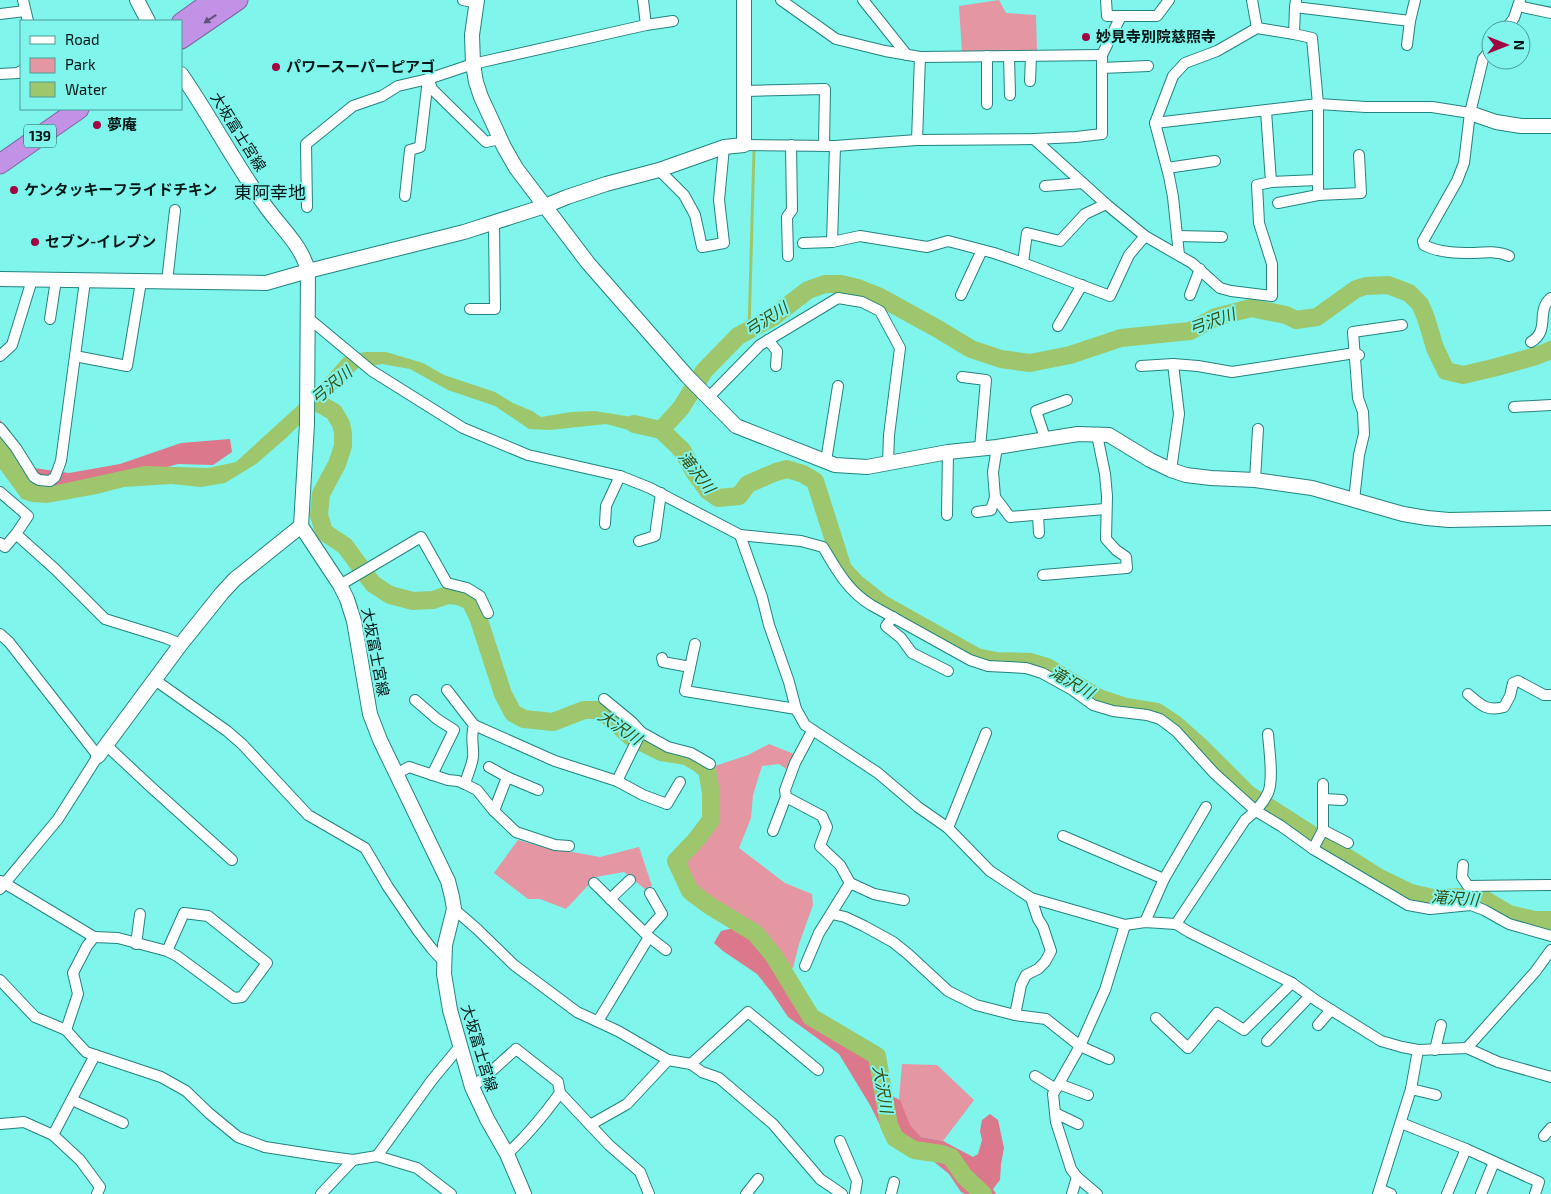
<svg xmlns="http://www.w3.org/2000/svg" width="1551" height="1194" font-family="'Exo 2','Noto Sans JP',sans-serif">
<rect width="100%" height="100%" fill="#7ff5ec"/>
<g fill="#e596a3">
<polygon points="999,0 1006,13 1036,15 1037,51 962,52 959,6"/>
<polygon points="769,744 794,754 788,770 779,764 762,766 753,795 751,818 739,848 785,883 812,894 813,905 799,944 793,968 789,967 776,946 750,924 717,911 699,894 685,880 679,862 715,819 717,799 712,767 748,755"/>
<polygon points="518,840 539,846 600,857 639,847 652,886 645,889 624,872 596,877 566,909 540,899 528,899 494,873"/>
<polygon points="902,1064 937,1065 974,1100 943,1141 921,1137 908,1124 899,1098"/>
</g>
<g fill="#dc788b">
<polygon points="0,420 8,428 34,468 69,473 120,464 181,443 230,439 232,452 213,465 178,464 131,477 44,497 0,458"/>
<polygon points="738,927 757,945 793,993 801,1010 817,1026 851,1043 867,1054 875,1087 900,1100 910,1125 921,1137 943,1141 973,1157 978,1154 982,1140 980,1131 982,1120 990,1114 998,1120 1004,1148 1001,1164 1000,1180 993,1189 996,1194 965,1194 961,1192 949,1174 932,1160 913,1156 890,1145 870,1105 839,1054 788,1017 772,993 757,974 723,951 714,943 721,931"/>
</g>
<polygon fill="#9ec76d" points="365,352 386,352 423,363 444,375 495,392 513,403 532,411 541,417 571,412 595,411 657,421 654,437 606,424 550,430 529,429 495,406 448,390 410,369 382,364 358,368 285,439 256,464 225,483 201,487 171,484 124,487 97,494 47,503 32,502 22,499 0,469 0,432 18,458 48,487 144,466 208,468 236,462 317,388 344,357"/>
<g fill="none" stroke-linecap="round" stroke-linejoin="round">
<polyline stroke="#9ec76d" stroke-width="3" points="749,330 754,150"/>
<g stroke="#9ec76d" stroke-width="18">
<polyline points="313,400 334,412 341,424 343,433 343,446 337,464 321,494 319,515 324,532 345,546 373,584 390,595 413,601 433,600 448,595 458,596 470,601 478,617 503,694 513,713 524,719 553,722 584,710 601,710 631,737 661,752 686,756 698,763 707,770 711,793 711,820 696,840 676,861 690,891 710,906 755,933 774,956 811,1017 877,1056 889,1125 895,1138 914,1150 942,1154 951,1157 964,1176 983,1194"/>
<polyline points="634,424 661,430 681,408 704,371 738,336 773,317 808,290 825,284 841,284 858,288 878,296 938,329 971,349 1001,359 1030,363 1070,355 1121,338 1190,331 1216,317 1251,308 1286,315 1296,320 1317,317 1356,289 1366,286 1388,285 1409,293 1420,304 1426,318 1435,348 1446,371 1463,375 1493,368 1536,356 1551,350"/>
<polyline points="661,430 682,450 695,473 708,491 718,498 739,496 748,484 776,472 787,469 803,474 815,481 843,569 856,583 881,603 977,657 996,661 1031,662 1047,667 1099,698 1126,707 1157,712 1175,724 1202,748 1248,794 1378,877 1411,893 1433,898 1462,897 1482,898 1509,914 1535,920 1551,920"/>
</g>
<g stroke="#24837e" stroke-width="12">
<g id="street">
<polyline points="23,0 28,21"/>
<polyline points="463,0 477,3"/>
<polyline points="643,0 646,25"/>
<polyline points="781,0 836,39 885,51 920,57 1102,55"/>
<polyline points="863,0 907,55"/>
<polyline points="1106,0 1107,16 1157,16 1169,0"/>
<polyline points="1252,0 1257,28"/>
<polyline points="1296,0 1295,7 1410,21"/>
<polyline points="1518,6 1551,13"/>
<polyline points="0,14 25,11"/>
<polyline points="1121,16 1102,55 1102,68 1148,66"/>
<polyline points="1505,30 1514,18 1520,0"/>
<polyline points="1294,34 1312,38 1318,104 1318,195"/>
<polyline points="1407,45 1410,21 1415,0"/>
<path d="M1491,49l-8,10 -13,54 -6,50 -7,18 -34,60 1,4c15,8 34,8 50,8 12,-1 24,-2 35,3"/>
<polyline points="1009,56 1010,95"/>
<polyline points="0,74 18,73 21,71"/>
<polyline points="429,80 432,89 486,142 500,139"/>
<polyline points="1030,81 1031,56"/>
<polyline points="745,91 825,89 824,145"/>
<polyline points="987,104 987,56"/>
<polyline points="1155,123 1318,104 1366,107 1432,107 1470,113"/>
<polyline points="1034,139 1106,204 1145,236 1192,263 1220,288 1231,291 1272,296 1272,264 1259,223 1257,185 1271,182 1266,111"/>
<polyline points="917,140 920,57"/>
<polyline points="744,145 835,146 917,140 1034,139 1076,137 1102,134 1102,68"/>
<polyline points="1167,168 1215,161"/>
<polyline points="659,170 684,195 695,215 702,247 724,243 719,200 724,147"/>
<polyline points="1271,182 1317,180"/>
<polyline points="1045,186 1083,183"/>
<polyline points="405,196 410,150 420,147 428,79"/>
<polyline points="1278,203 1318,195 1361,193 1359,155"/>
<polyline points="307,207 306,144 353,106 382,96 398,86 428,79 473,64 646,25 673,21"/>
<polyline points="1177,236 1222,237"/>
<polyline points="832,242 835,146"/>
<polyline points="803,243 832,242 860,236 927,247 948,241 994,253 1023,263 1027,233 1060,241 1085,214 1106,204"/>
<polyline points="1179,255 1173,197 1169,176 1155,123 1173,76 1185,63 1217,51 1257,28 1294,34 1295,7"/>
<polyline points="788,256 787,217 792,210 791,145"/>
<polyline points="1023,263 1110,296 1129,255 1145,236"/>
<polyline points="167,282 175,210"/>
<polyline points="961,295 982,250"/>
<polyline points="1190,295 1200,269"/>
<polyline points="470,309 495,309 494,224"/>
<polyline points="307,317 372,371 463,428 528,455 620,476 650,488 740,535 762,597 769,625 789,682 796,709 805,725 878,773 918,807 948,828 990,871 1031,898 1125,925 1145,922 1176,924 1189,932 1292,983 1317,1001 1381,1041 1402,1047 1418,1050 1467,1048 1498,1062 1551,1077"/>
<polyline points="50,319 56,280"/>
<polyline points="1058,326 1082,285"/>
<polyline points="768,340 777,351 776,366"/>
<path d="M1531,342c20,-12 4,-31 20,-44"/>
<polyline points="0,356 12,345 32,280"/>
<polyline points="75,356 127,366 141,282"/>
<polyline points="1141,366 1173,364 1198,366 1232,372 1355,353 1359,355"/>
<polyline points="962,377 986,380 980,448"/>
<polyline points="708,398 760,345 838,298 862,302 880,311 900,348 889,435 888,463"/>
<polyline points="1514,407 1551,405"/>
<polyline points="0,428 16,448 34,477 39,480 50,481 55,477 61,461 85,281"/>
<polyline points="1045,438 1036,411 1067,400"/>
<polyline points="997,447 993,472 995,497 1010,517 1105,509"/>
<polyline points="826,461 838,386"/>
<polyline points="1171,470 1179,414 1173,364"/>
<polyline points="1255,480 1258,429"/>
<polyline points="0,492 28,516 16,534"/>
<polyline points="1354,500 1359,455 1364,434 1363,412 1358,398 1353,332 1402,325"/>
<polyline points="977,512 991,510 995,497"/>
<polyline points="947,515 948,452"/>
<polyline points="1038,515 1039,533"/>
<polyline points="605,524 606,506 620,476"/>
<path d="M740,535l61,6 22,6c14,23 24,43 48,58l99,55 18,6 38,2 16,5 29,16 22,16 20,6 34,4 13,4 16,12 38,42 42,38 25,15 32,23 95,56 22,4 41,-4 13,5 25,14 42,12"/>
<polyline points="639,541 655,536 661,493"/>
<polyline points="0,543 5,547 16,534 55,569 105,619 166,638 181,644"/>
<polyline points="1043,575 1127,568 1126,557 1116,550 1106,539 1107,496 1105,474 1097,435"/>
<polyline points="340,585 421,537 447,583 467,588 480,596 488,613"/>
<polyline points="893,617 886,626 901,638 912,653 948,671"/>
<polyline points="0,634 9,642 98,756 58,819 0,889"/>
<polyline points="695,644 685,691 796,709"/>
<polyline points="662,658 663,662 690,667"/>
<polyline points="155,680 227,731 242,744 308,815 365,848 388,887 418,931 432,949 444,962"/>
<path d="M447,690l27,35c-4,13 0,20 -1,32 -1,9 -6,18 -8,27l12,6 17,21 22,21 39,13 14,1"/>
<path d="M1468,694c12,10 18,18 36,13l6,-11 3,-13 5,-2 26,14h7"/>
<polyline points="604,699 632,722 641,732 668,747 691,753 710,764"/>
<polyline points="415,700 437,719 454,730 432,775"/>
<polyline points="474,725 555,761 617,781 643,795 667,804 680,782"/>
<polyline points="106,745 152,788 232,860"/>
<polyline points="489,767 507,777 538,790"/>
<polyline points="396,774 409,767 448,780 458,781 465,784"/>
<polyline points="617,781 641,732"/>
<polyline points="786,797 822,816 827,827 820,846 840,865 850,883 819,933 805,966"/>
<polyline points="1323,799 1342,800"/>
<polyline points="494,811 507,777"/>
<polyline points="948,828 986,733"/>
<polyline points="1323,830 1348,843"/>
<polyline points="773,831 786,797 785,790 795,763 812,731"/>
<polyline points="1063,836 1164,879"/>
<polyline points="1313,849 1323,830 1323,784"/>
<polyline points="1463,865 1462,877 1468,886 1551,885"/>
<polyline points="1,881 94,937"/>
<polyline points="594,883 649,937 666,950"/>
<polyline points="850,883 874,894 904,900"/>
<polyline points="610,899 630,880"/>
<polyline points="454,909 477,929 514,965 577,1012 618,1031 668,1060 691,1064 702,1072 719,1078 773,1124 820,1179 842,1194"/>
<polyline points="832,914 845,917 864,926 893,942 908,954 948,991 976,1005 1015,1015 1046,1019 1080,1046 1109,1059"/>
<polyline points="1145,922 1164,879 1206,807"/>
<path d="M1176,924l69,-104c9,-7 18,-16 23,-27 6,-13 1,-44 0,-59"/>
<polyline points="645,933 662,914 650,893"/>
<polyline points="136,944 140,914"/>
<polyline points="0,980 35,1017 66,1030 86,1052 161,1077 186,1091 210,1114 238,1137 265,1147 323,1156 353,1160 377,1156 417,1168 451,1194"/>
<polyline points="1015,1015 1021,985 1026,975 1038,969 1045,962 1051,951 1043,927 1038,919 1031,898"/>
<polyline points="1156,1018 1188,1048 1217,1013 1244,1030 1292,983"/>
<polyline points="598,1021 649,937"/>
<polyline points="1318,1025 1331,1010"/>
<polyline points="66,1030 78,994 73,973 87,946 94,937 118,938 167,951 177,956 234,998 242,997 267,963 208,916 184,913 167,951"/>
<polyline points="1267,1041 1310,996"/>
<polyline points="1467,1048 1535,972 1551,950"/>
<polyline points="1435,1050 1441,1025"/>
<polyline points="691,1064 748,1012 818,1070"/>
<polyline points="1035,1076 1056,1089"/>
<polyline points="1059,1084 1088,1095"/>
<path d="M472,1087l13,-10 31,-28 42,33 2,11c-16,22 -32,42 -53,61"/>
<polyline points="1411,1089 1436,1095"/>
<polyline points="560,1093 609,1145 640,1172 649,1194"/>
<polyline points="72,1100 123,1123"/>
<polyline points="1055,1113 1078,1124"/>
<polyline points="1401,1123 1466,1149 1539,1182 1535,1194"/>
<polyline points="0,1124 24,1122 53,1135 80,1160 100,1187 97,1194"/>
<polyline points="590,1125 627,1104 668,1060"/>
<polyline points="53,1135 95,1055"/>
<polyline points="1544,1136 1551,1128"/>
<polyline points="840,1141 857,1181 855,1194"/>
<polyline points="377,1156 432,1080 461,1045"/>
<polyline points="1077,1177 1097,1194"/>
<polyline points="1384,1191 1391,1194"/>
<polyline points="321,1194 353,1160"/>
<polyline points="746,1194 758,1179"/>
<polyline points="891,1194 894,1182"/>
<polyline points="1072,1194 1077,1177 1071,1169 1056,1122 1053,1094 1080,1046 1105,990 1125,925"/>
<polyline points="1378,1194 1411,1089 1418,1050"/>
<polyline points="1447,1194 1466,1149"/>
<polyline points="1481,1194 1494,1162"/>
</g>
</g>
<g stroke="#24837e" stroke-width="16">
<g id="secondary">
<polyline points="137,0 148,21"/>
<polyline points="477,0 472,35 473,64 476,82 481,97 504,147 516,168 588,263 687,376 736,426 835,465 867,467 948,452 997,447 1078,434 1109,435 1150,460 1171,470 1186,475 1211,478 1255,480 1312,488 1403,514 1427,518 1449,520 1551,518"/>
<path d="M181,74c29,42 53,88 83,130 15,22 38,41 44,67l-1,153 -6,102 39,59 7,14 7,22 16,93 10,26 68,141 4,16 2,12 -9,36 -1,29 6,36 22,77 15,32 20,35 17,40"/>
<polyline points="1470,113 1496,122 1521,126 1551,126"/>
<polyline points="0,279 266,283 308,271 464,232 545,206 567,197 606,184 659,170 724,147 744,145 744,0"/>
<polyline points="98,756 181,644 222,593 235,579 301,526"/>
</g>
</g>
<g stroke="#7d679c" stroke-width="21">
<g id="highway">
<polyline points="181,23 213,0"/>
<polyline points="181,39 238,0"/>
<polyline points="0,164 79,109"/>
</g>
</g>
<use href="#street" stroke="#fff" stroke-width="10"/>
<use href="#secondary" stroke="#fff" stroke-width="14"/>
<use href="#highway" stroke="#c192e6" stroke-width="19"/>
</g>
<defs><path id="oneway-solid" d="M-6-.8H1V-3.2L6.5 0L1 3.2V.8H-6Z" transform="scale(1.25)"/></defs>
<use fill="#60547d" href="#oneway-solid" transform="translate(210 19) rotate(146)"/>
<g fill="#a00341" stroke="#7ff5ec" stroke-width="2">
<circle cx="1086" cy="37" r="5"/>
<circle cx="276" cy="67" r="5"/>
<circle cx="97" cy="125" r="5"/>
<circle cx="14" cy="190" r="5"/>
<circle cx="35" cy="242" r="5"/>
</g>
<g text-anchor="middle" stroke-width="4" stroke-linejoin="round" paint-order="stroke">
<rect fill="#7ff5ec" stroke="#265955" stroke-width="1" x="24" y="124.5" width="32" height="23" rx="4"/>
<g font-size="14" font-weight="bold" fill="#001614">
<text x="40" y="141">139</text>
</g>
<g font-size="15" font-weight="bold" fill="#001614" stroke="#7ff5ec" text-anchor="start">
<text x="1096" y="42">妙見寺別院慈照寺</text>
<text x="286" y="72">パワースーパーピアゴ</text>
<text x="107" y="130">夢庵</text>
<text x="24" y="195">ケンタッキーフライドチキン</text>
<text x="45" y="247">セブン-イレブン</text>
</g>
<g font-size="15" fill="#001614" stroke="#7ff5ec">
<text transform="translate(238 132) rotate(58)" y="5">大坂富士宮線</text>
<text transform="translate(375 652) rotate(79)" y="5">大坂富士宮線</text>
<text transform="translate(479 1048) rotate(73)" y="5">大坂富士宮線</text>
</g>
<g font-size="16" font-style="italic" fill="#354e0e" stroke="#7ff5ec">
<text transform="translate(766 319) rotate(-33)" y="6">弓沢川</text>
<text transform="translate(1212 321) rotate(-20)" y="6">弓沢川</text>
<text transform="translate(331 385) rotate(-40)" y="6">弓沢川</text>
<text transform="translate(697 472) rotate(52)" y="6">滝沢川</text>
<text transform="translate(1072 682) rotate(30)" y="6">滝沢川</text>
<text transform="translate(620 727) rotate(34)" y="6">大沢川</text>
<text transform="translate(1455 898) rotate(4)" y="6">滝沢川</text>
<text transform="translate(883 1089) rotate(80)" y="6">大沢川</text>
</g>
<g font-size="18" fill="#001614" stroke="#7ff5ec">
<text x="270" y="199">東阿幸地</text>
</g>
</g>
<rect x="20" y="20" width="162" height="90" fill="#7ff5ec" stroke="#4c9c96"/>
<rect x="30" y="36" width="25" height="8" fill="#ffffff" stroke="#4c9c96"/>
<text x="65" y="45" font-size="15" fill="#001614">Road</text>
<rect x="30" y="58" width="25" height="15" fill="#e596a3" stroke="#4c9c96"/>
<text x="65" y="70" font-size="15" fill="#001614">Park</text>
<rect x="30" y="82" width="25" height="15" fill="#9ec76d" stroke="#4c9c96"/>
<text x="65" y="95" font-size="15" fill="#001614">Water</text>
<g transform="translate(1506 45) rotate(90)"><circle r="24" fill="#7ff5ec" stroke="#4c9c96"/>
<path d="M0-4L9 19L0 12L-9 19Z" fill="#a00341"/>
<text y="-8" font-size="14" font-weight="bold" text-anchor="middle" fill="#001614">N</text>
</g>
</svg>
